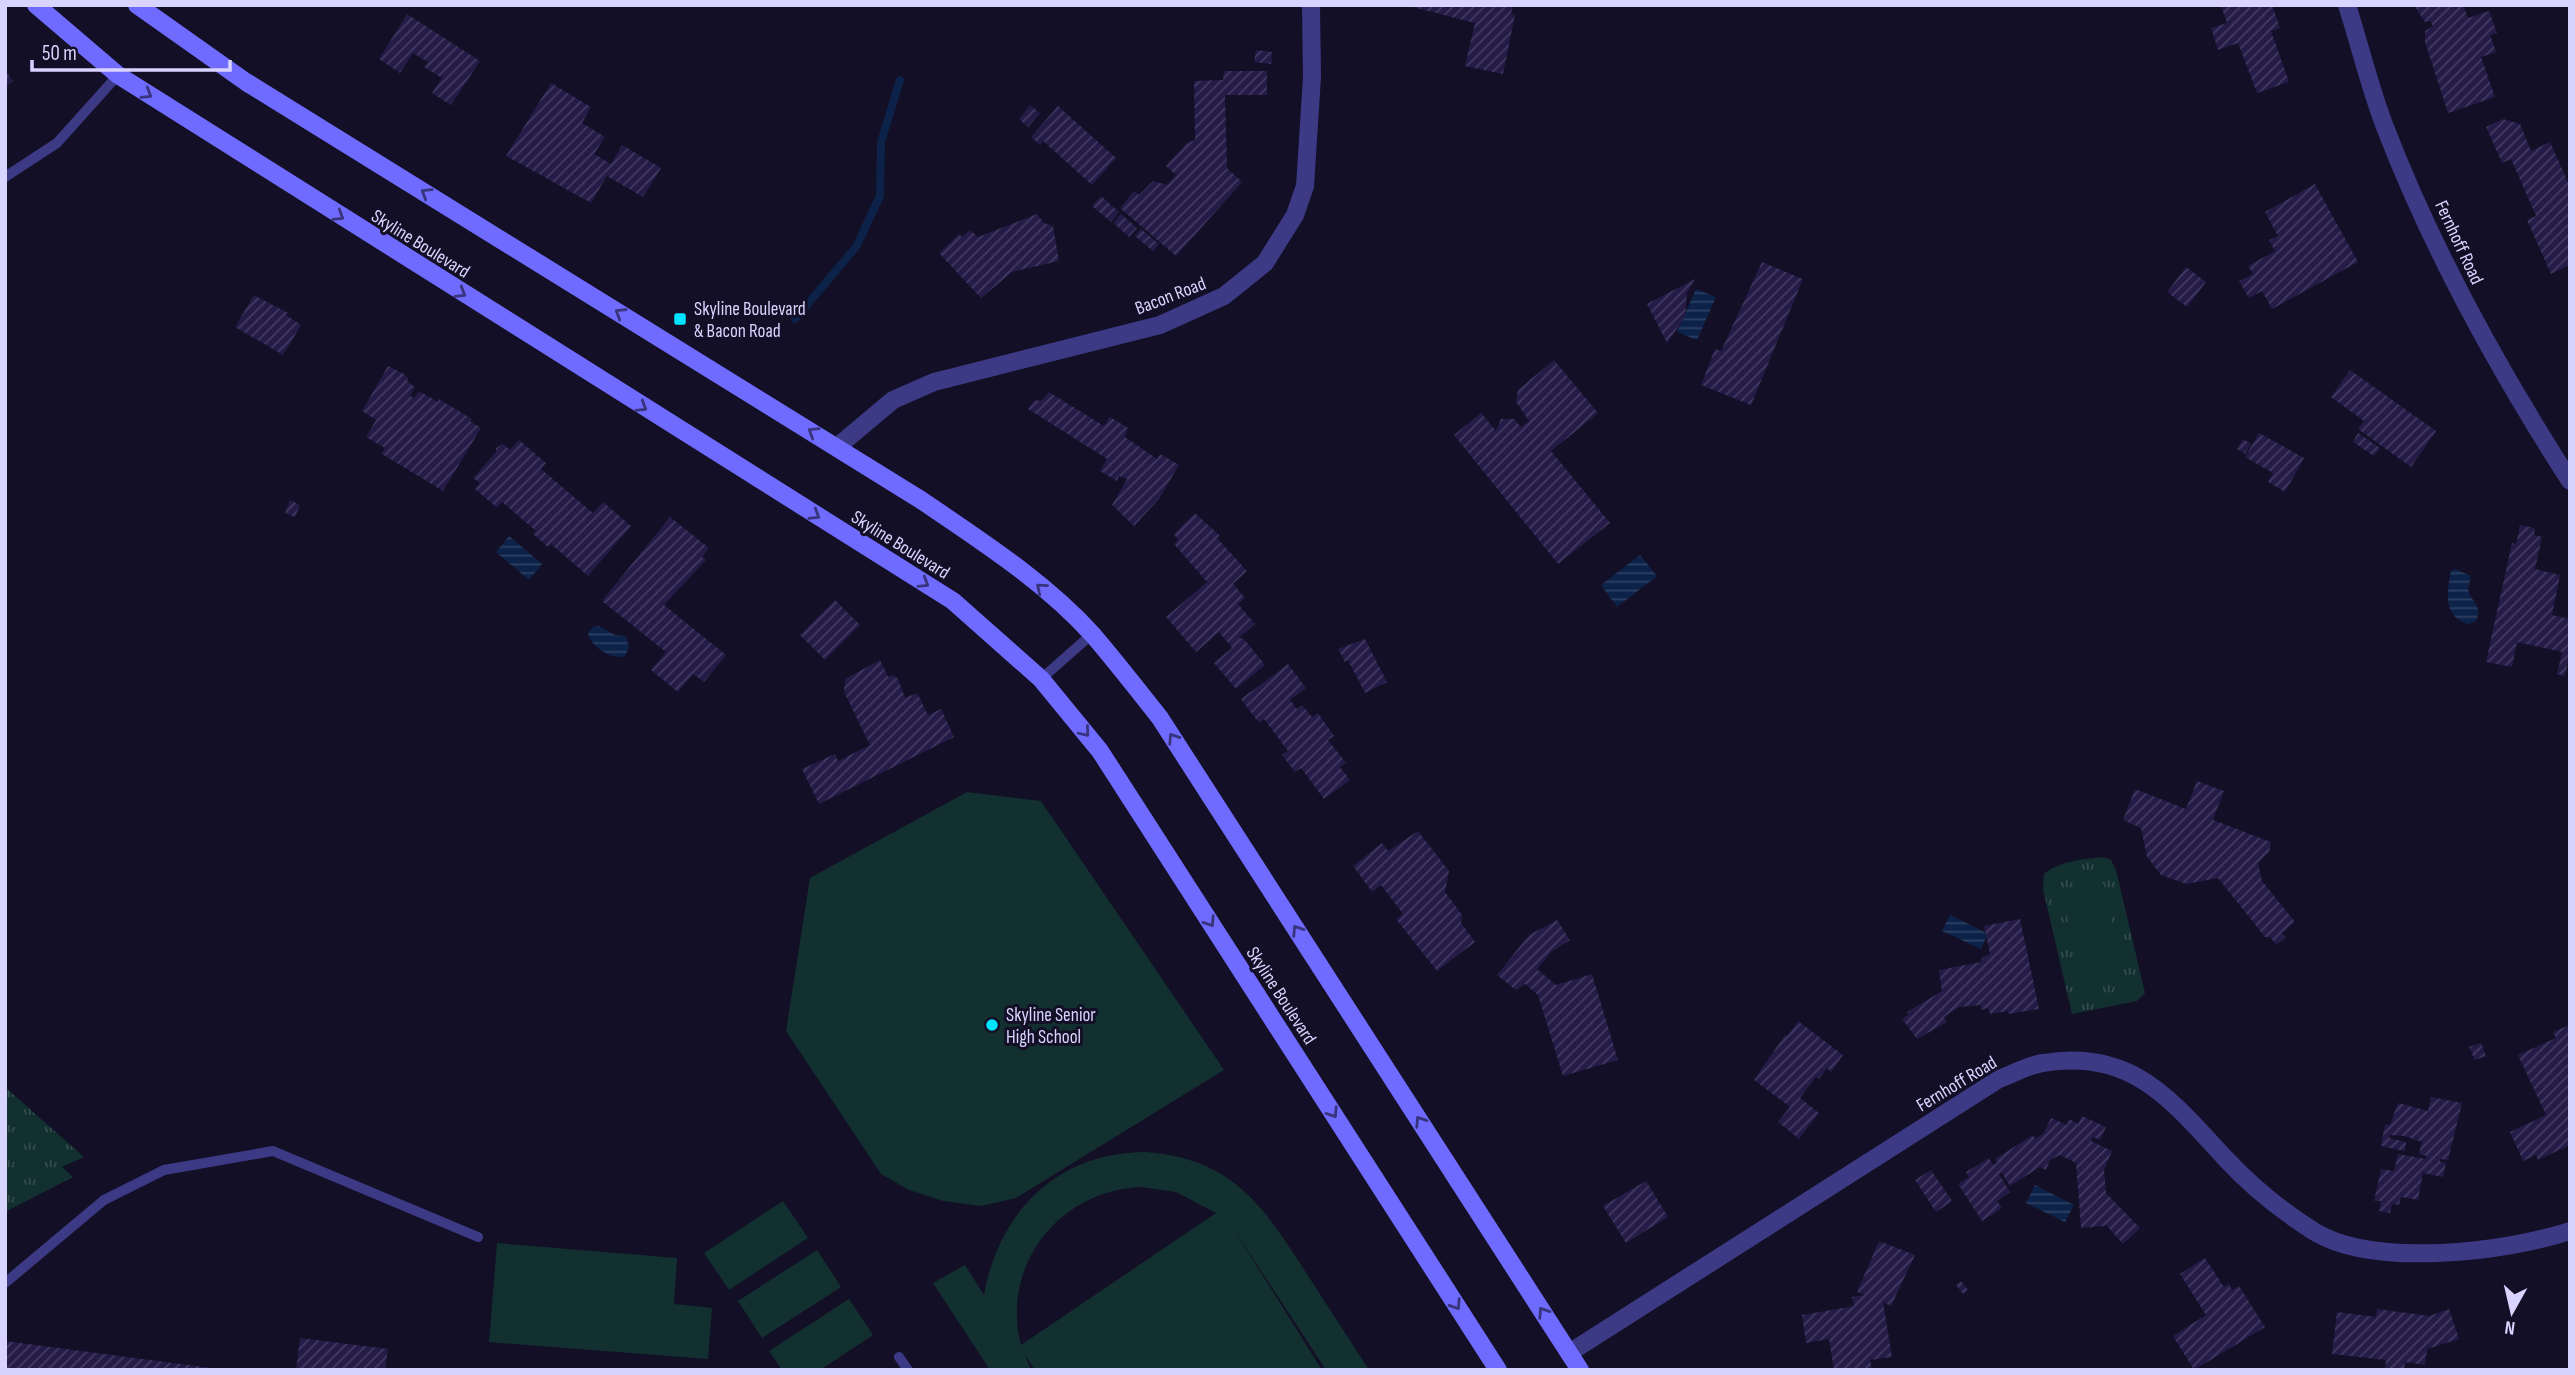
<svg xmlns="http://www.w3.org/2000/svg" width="2575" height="1375" font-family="'Sofia Sans Condensed',sans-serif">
<defs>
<pattern id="grass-tufts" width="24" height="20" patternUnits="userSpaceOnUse" patternTransform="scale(1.75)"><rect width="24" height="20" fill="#12302f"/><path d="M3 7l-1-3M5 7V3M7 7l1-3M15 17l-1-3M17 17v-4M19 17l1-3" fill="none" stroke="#344d4e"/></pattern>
<pattern id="water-rules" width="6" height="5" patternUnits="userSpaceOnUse" patternTransform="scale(1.75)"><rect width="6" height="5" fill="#0c2248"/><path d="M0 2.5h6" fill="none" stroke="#2f4163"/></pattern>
<pattern id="building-hatch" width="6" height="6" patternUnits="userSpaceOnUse" patternTransform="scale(1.75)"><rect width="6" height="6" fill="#241b47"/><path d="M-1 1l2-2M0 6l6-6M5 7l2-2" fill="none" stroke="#433b63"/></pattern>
</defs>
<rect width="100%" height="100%" fill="#130f26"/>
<g fill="url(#grass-tufts)">
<path d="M2103,857l8,3 5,10 29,123 -8,8 -65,13 -29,-125 1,-15c15,-13 40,-15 59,-17z"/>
<polygon points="5,1087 84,1157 62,1167 73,1177 5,1212"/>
</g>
<g fill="#12302f" fill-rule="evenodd">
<polygon points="967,792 1041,801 1224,1070 1016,1198 981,1206 943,1201 909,1190 881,1174 786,1031 810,878"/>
<polygon points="2104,884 2124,976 2081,984 2062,892"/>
<path d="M1146,1152c86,7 116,52 159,119 21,33 43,66 64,99h-43l-93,-142 89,142h-287l-10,-15 6,15h-41l-57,-87 32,-18 19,30c15,-84 74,-143 162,-143zM1141,1187l35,5 40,21 -195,132c-21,-80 39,-155 120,-158z"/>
<polygon points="783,1201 808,1238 729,1290 704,1253"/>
<polygon points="497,1243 677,1258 674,1304 712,1308 708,1359 489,1342"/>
<polygon points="817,1250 841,1287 762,1338 738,1301"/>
<polygon points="849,1299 873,1335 820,1370 782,1370 769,1351"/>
</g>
<g fill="url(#water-rules)">
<polygon points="1696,289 1716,297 1697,340 1677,332"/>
<polygon points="509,536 542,564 529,580 496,552"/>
<polygon points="1640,555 1657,576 1617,607 1601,585"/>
<path d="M2455,569l16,7 -3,13c3,14 15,16 8,32l-7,3c-27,-6 -22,-33 -18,-53z"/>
<path d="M599,626l16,9 11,1 3,11 -4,9c-13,5 -35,-10 -37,-23l5,-6z"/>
<polygon points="1950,915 1985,932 1986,938 1981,949 1942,931"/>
<polygon points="2035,1185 2074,1205 2065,1222 2026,1203"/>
</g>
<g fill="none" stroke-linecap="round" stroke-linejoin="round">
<polyline stroke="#0c2248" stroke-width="8" points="795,319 856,247 880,196 881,142 900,80"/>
</g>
<g fill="url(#building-hatch)">
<polygon points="1513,5 1511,14 1515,15 1503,74 1465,66 1475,23 1409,6"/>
<polygon points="2272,5 2280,28 2271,31 2289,82 2257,93 2238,43 2218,50 2211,28 2227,23 2221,6"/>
<polygon points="2414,5 2463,5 2468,18 2489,11 2497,33 2490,35 2496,52 2481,57 2495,97 2448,113 2425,42 2425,31 2433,26 2430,21 2425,22"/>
<polygon points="407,14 480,61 451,105 432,93 442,78 424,67 428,62 413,53 400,73 379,59"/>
<polygon points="1256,50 1272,52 1271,64 1254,62"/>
<polygon points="5,70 13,81 5,87"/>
<polygon points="1224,71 1267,71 1267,95 1225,95 1227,168 1242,182 1176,256 1120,208 1134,191 1139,195 1153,181 1167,185 1176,175 1166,166 1187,143 1195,140 1194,81 1223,80"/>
<polygon points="551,83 591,107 582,123 605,137 594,154 611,164 622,145 661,168 643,197 607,176 591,203 506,156"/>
<polygon points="1030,105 1040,113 1028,127 1019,119"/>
<polygon points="1058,106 1116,158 1092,185 1043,141 1040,145 1031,137"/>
<polygon points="2503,119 2520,124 2531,151 2550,142 2570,187 2570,265 2551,274 2527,220 2536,216 2511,159 2502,163 2486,127"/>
<polygon points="2315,184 2358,262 2272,309 2262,291 2249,298 2239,281 2253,274 2248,266 2275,251 2269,240 2278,236 2265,212"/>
<polygon points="1101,196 1119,212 1111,222 1092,206"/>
<polygon points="1037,214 1044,223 1053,226 1059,261 1012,272 981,298 939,253 959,234 962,237 970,230 978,237"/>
<polygon points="1121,214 1137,228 1129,237 1113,223"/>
<polygon points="1141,229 1159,244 1153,251 1135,236"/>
<polygon points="1762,262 1803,279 1751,405 1701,385 1715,349 1721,351"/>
<polygon points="2186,267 2206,282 2187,307 2167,292"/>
<polygon points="1695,279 1687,293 1685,317 1667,343 1647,304"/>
<polygon points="254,295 288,313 286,315 301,325 283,355 235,327"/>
<polygon points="1554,360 1598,413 1551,451 1610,523 1558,564 1454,435 1481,413 1496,431 1501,419 1514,419 1521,427 1529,421 1516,402 1518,390"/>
<polygon points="388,366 404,374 408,379 407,381 415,387 410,396 414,398 419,391 438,402 439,399 472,419 470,421 481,428 443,491 382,454 385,448 366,437 376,420 362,411"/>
<polygon points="2350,370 2436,431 2411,467 2358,429 2364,421 2331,397"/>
<polygon points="1049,392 1104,426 1110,417 1128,428 1125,437 1157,459 1160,454 1179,465 1159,499 1134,526 1112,505 1127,479 1119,476 1117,481 1100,471 1107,459 1028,409 1035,400 1041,401"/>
<polygon points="2259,433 2304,458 2285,492 2268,482 2273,473 2245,457"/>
<polygon points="2358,433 2380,448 2374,456 2353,442"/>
<polygon points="2243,439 2251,444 2245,454 2237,449"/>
<polygon points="519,440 546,463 541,469 593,513 603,502 631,526 588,576 551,544 548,547 533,534 536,531 502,502 497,508 475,489 480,483 473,478 496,452 496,448 503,444 510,450"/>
<polygon points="290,500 300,505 295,517 285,513"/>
<polygon points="1195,513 1220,536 1217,538 1247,571 1233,584 1245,598 1238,604 1255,624 1239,638 1244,639 1265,665 1236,689 1214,663 1232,648 1219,632 1196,652 1166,617 1207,582 1174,544 1178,540 1174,534"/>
<polygon points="670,517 709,548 702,557 706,560 664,605 726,655 704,682 693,674 678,692 651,670 666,652 602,601"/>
<polygon points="2520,525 2535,528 2534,535 2542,537 2535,569 2560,575 2552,615 2570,619 2570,652 2565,676 2557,674 2562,652 2517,642 2512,667 2486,662 2512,543 2516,544"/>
<polygon points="835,600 860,625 825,660 800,635"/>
<polygon points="1365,639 1387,682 1365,693 1348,660 1345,662 1338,649"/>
<polygon points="880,660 888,677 893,675 898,679 905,698 917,693 928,715 941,709 954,737 819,804 802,769 835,754 838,761 870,745 844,692 845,679"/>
<polygon points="1288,664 1306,688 1290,700 1297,709 1302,705 1312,717 1318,713 1334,736 1328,740 1346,763 1340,767 1350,780 1324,799 1301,768 1295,772 1282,755 1288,751 1264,719 1259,723 1241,699"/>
<polygon points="2197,781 2224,791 2213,820 2271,842 2269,852 2258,863 2262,881 2295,922 2282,933 2286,937 2276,945 2270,937 2265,937 2218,878 2186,884 2161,875 2147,857 2141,828 2123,820 2135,789 2186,809"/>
<polygon points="1418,831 1449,871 1445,892 1462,915 1461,923 1475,942 1437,971 1396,919 1403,914 1381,885 1372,892 1353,866 1382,843 1388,851"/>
<polygon points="2020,919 2039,1009 2008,1014 2008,1011 1990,1014 1988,1008 1981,1010 1981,1005 1959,1007 1944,1017 1947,1022 1917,1039 1902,1019 1908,1015 1907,1012 1942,991 1939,970 1981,962 1982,958 1990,954 1984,926"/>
<polygon points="1557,920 1570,940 1551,952 1537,969 1556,985 1592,974 1618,1060 1563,1076 1538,995 1525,984 1516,990 1497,975 1529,935"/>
<polygon points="1798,1021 1843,1055 1831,1072 1827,1068 1819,1079 1816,1077 1800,1098 1819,1113 1799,1139 1778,1122 1790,1107 1754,1080 1785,1035 1787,1036"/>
<polygon points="2570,1025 2570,1145 2538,1160 2536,1155 2523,1161 2510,1132 2546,1115 2518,1055 2556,1038 2553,1032"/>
<polygon points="2481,1043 2486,1056 2475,1060 2469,1047"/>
<polygon points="2431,1097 2462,1103 2448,1160 2440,1159 2440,1162 2446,1163 2443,1177 2423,1173 2418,1200 2401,1197 2399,1205 2392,1204 2390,1213 2379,1211 2381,1201 2374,1201 2381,1169 2394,1171 2398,1154 2426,1159 2427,1156 2419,1154 2422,1142 2404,1136 2390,1135 2389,1138 2406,1142 2405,1151 2381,1146 2385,1124 2390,1125 2398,1103 2428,1111"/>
<polygon points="2082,1116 2106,1127 2100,1140 2093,1137 2091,1141 2112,1151 2104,1170 2106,1193 2140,1228 2123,1244 2105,1224 2105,1226 2081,1228 2076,1163 2060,1155 2050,1160 2046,1170 2040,1167 2010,1186 2002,1173 1999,1174 2010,1192 1997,1201 2002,1208 1982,1221 1958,1184 1969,1177 1966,1172 1989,1158 1993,1165 1997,1163 1995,1159 2033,1135 2035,1139 2043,1134 2051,1118 2067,1125 2069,1119 2078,1124"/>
<polygon points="1931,1170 1952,1201 1936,1212 1915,1180"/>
<polygon points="1646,1181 1668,1217 1626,1243 1603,1206"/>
<polygon points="1879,1241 1915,1255 1891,1306 1883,1302 1892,1357 1870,1360 1872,1369 1834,1370 1829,1339 1806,1343 1802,1315 1854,1306 1852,1297 1865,1295 1857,1292"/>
<polygon points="2205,1258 2224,1287 2229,1284 2232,1290 2239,1286 2265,1327 2194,1370 2173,1336 2206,1315 2180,1274"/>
<polygon points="1961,1281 1968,1290 1963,1294 1956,1285"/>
<polygon points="2377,1309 2429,1316 2449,1309 2459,1339 2427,1349 2425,1365 2405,1362 2404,1370 2385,1368 2386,1360 2332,1354 2337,1312 2376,1317"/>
<polygon points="300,1338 388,1349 385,1370 296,1370"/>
<polygon points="5,1341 211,1368 211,1370 5,1370"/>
</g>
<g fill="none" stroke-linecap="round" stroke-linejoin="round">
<g stroke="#3d3a85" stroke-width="10">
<polyline points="5,177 57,143 118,75"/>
<polyline points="1041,679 1092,634"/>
<polyline points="5,1283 104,1200 164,1170 273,1151 478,1237"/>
<polyline points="899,1357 908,1370"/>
</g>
<g stroke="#3d3a85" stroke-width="18">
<path d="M2347,5c13,41 23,83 38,122 48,125 113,242 185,354"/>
<polyline points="837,447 893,400 934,382 1160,325 1224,296 1265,263 1295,215 1305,186 1312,77 1311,5"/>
<path d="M1569,1353l430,-274c14,-5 29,-14 44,-16 89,-15 128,37 182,95 26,28 58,54 90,74 60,36 191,20 255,-1"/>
</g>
<g stroke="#6f6bff" stroke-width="18">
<polyline points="36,5 118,75 953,601 1041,679 1100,751 1498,1370"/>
<path d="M137,5l109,77 675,418c60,41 123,81 172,135 23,27 45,55 67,83l420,652"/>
</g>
</g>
<defs><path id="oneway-chevron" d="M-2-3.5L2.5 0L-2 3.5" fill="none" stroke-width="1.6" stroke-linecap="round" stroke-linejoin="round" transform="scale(1.75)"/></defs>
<g stroke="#38347d">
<use href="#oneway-chevron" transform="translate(147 94) rotate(32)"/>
<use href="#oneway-chevron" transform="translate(426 193) rotate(-148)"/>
<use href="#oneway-chevron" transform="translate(339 216) rotate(32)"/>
<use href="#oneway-chevron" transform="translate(461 293) rotate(32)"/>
<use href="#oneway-chevron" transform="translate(620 313) rotate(-148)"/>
<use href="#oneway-chevron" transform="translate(642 407) rotate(32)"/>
<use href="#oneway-chevron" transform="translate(813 432) rotate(-148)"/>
<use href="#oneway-chevron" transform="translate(815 515) rotate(32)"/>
<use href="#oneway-chevron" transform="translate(924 583) rotate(32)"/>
<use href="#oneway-chevron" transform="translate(1041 588) rotate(-140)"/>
<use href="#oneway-chevron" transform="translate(1085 732) rotate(50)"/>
<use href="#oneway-chevron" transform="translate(1173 738) rotate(-123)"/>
<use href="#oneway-chevron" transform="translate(1210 922) rotate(57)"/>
<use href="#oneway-chevron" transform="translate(1297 930) rotate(-123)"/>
<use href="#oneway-chevron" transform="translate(1333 1113) rotate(57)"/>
<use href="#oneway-chevron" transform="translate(1420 1121) rotate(-123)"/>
<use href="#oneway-chevron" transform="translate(1456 1305) rotate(57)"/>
<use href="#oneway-chevron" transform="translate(1543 1312) rotate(-123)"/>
</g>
<g fill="#00e5ff" stroke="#130f26" stroke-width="2.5">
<rect x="673" y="312" width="14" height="14" rx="3.5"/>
<circle cx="992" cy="1025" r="7"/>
</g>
<g text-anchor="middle" stroke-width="6" stroke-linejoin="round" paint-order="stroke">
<g font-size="19" fill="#d9d4ff" stroke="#130f26">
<text transform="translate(2460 242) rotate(65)" y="7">Fernhoff Road</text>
<text transform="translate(421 243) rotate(32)" y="7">Skyline Boulevard</text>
<text transform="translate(1170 295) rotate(-21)" y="7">Bacon Road</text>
<text transform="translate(901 544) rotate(32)" y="7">Skyline Boulevard</text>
<text transform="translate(1282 995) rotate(57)" y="7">Skyline Boulevard</text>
<text transform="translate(1956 1083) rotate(-31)" y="7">Fernhoff Road</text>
</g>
<g font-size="19" fill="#d9d4ff" stroke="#130f26" text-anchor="start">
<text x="694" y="315">Skyline Boulevard<tspan x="694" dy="22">&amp; Bacon Road</tspan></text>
<text x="1006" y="1021">Skyline Senior<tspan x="1006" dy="22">High School</tspan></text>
</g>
</g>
<rect width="2575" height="1375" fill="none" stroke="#d9d4ff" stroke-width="14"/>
<g transform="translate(2512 1312) rotate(188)" stroke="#130f26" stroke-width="5" paint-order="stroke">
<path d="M0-5L12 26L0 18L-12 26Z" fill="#d9d4ff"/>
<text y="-10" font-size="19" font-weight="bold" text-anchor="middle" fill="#d9d4ff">N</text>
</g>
<path d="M32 60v10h198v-10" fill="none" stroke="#d9d4ff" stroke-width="3.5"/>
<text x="42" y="60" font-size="21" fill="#d9d4ff" stroke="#130f26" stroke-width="5" paint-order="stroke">50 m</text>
</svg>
